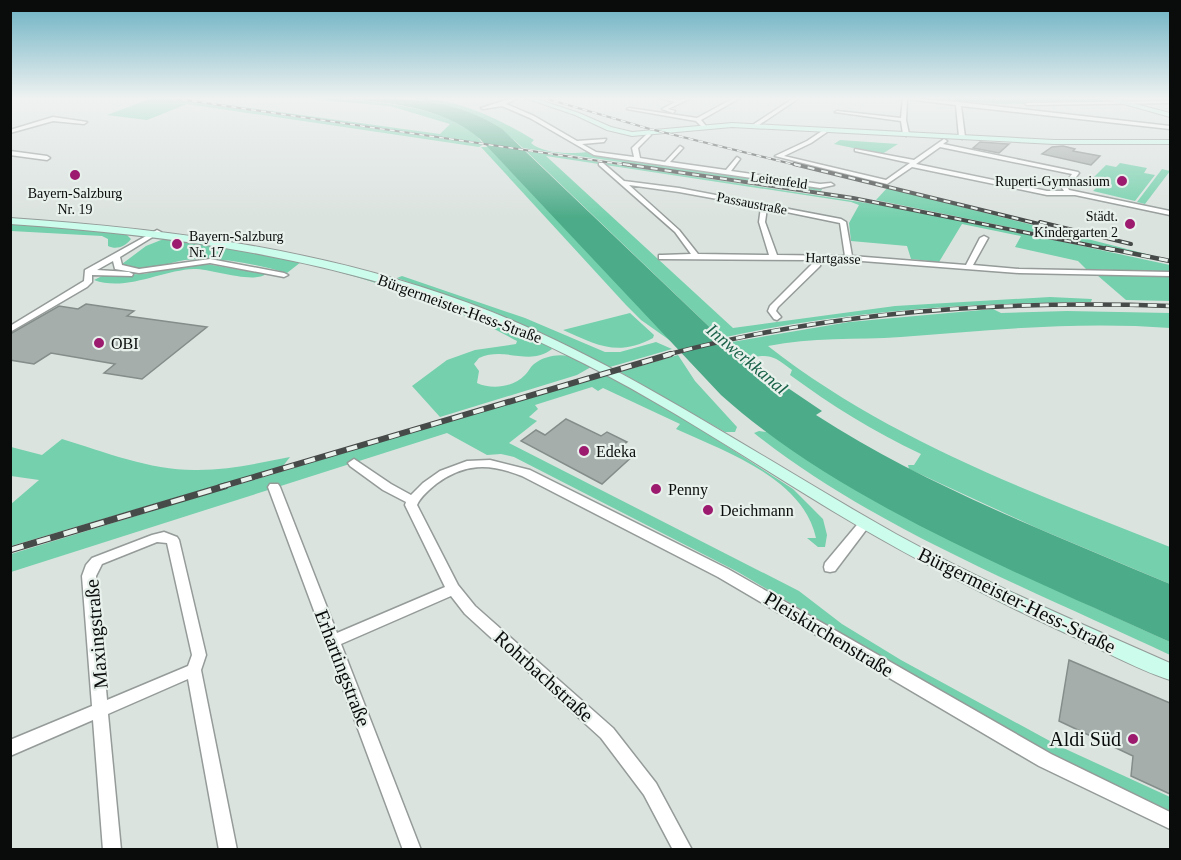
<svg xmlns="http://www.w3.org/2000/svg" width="1181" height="860" font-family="'Times New Roman',serif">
<rect width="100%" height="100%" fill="#dbe3df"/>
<g fill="#75d0ad">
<polygon points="145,98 164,98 484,144 479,147 187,104 147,120 107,115 150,99"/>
<path d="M178,98l262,36 10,-10 -60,-18 -89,-8c42,0 159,5 181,45z"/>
<path d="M410,98c45,0 84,18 124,42l-3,3c12,11 41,11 56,9l236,36 -2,3 -298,-43c-35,-33 -67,-41 -113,-50z"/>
<polygon points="912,98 1101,99 1113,103 1004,104"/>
<polygon points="840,140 898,144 882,154 834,144"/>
<polygon points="481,147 488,147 675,344 641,320 626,305"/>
<path d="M526,151l393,60 251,54v7l-84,-3 -8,-8 -63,-14 6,-11 -59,-12 -23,38 -28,-3 -4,-13 -56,-5 -2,-18 10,-18 -8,-3 -305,-46 187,172 162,-22 155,-9 42,2 -1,3c-124,1 -249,9 -370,36z"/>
<polygon points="1120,163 1147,168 1144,173 1155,175 1135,201 1093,191 1100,184 1090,181 1106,165 1116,167"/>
<polygon points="1162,169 1170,171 1145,204 1137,202"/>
<polygon points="887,188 1170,260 876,200"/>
<path d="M10,223l70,5 46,6 5,5c-6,8 -15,11 -23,7v-7l-6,-3 -91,-5z"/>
<path d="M166,238l155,26 141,44 87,37 3,4c-23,18 -46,-3 -73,9l-5,6 5,7 -2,12c15,7 37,4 48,-8 4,-4 6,-9 9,-11 17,-13 42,-11 57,3l-14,8 -137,42 -28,-31 35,-26 28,-10 41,-6 1,-3c-67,-37 -142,-60 -216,-79l-14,11c-33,-9 -67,-17 -102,-13 -19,3 -46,16 -63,4l24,-18z"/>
<path d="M200,263l66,11c-14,10 -53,-5 -72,-5 -32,1 -68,23 -100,11l10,-5 40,-1z"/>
<polygon points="1150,274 1170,276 1170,301 1126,300 1097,275"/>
<polygon points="402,276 525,318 605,352 620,352 656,342 672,349 610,367 494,312 397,278"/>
<path d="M993,309l8,4 66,-2 103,2v15c-90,-7 -180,2 -269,9 -44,3 -90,0 -133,9 120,94 263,146 402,201v37l-133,-56 -128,-59 -1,-4h6l7,-11c-47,-22 -90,-49 -131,-79l2,-5c-21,-16 -23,-16 -49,-11l-17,-16 123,-21z"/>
<path d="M630,313l24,22 -1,3c-36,19 -56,7 -90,-8z"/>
<polygon points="678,355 695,381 737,427 735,432 725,432 620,372"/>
<path d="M605,373l78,45 110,71 30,30 4,16 -2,12h-7l-11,-9h9c-13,-60 -90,-86 -140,-109l4,-5 -77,-36 -5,3 -6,-4 -57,18 3,4 -9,8 8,4 -28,22 290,148 43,33 59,36 158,86 111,51v14l-67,-31 -110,-57 -255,-151 -224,-115 -13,-3 -14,1 -40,-22 -436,139v-18z"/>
<path d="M759,431l8,1c124,88 266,147 403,210v13c-135,-64 -299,-128 -416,-222z"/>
<path d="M62,439c43,13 90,32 136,31 31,0 61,-7 92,-13l-7,9 -272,80v-42l28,-24 -28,-4v-29l31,8z"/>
</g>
<path fill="#4cab88" d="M332,98c59,0 119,-3 170,31l241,230 23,21 19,6 37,25 -6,4c110,71 234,118 354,169v58c-146,-67 -329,-139 -449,-247l-241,-256c-38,-34 -99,-38 -148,-41z"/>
<g fill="#a6aeab" stroke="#858d8a" stroke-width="1.5">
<polygon points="980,142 1008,144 1009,144 999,153 973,148"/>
<polygon points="1063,146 1075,149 1073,151 1100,156 1091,165 1042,154 1052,147"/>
<polygon points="86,304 134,311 127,316 207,327 142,379 104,373 115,364 51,353 34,364 10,360 10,334 59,306 78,309"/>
<polygon points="566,419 601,436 607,432 627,442 621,447 635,454 602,484 521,441 536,430 545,435"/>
<polygon points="1069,660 1170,703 1170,794 1131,776 1133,756 1059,721"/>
</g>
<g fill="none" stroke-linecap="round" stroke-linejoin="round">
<g stroke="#949b98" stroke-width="3">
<g id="street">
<polygon points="512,98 518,98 506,104 534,116 577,141 606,139 604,142 582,144 596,152 634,157 632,148 649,132 651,135 638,148 640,158 665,162 680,146 683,148 670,162 726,170 737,157 740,159 731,171 820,184 831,183 834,185 820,188 594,155 530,118 502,106 483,109 481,108"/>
<polygon points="660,98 679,100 691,98 668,109 675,111 673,113 662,109 675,102"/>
<polygon points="734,98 740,98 701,120 706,126 703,128 696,121 627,109 629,108 697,118"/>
<polygon points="794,98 799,98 756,127 751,126"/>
<polygon points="903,98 958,102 1170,126 1170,129 961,106 965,137 962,139 959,137 956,105 907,99 906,120 909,134 906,136 903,134 901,121 835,112 837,111 901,118"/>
<polygon points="1170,101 1170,103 1027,105 1025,104 1027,103"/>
<polygon points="53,117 87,122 84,124 53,121 10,133 10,130"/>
<path d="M825,129l2,3 -16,11 -27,13 102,24 24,-17 -55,-12v-2l59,11 30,-21 3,2 -4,3 135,28 1,1 -11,15 1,2 101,21v4l-95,-20h-28l-135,-28 -25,17 -112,-28 32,-15zM940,147l132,27 -10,14 2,3h-17l-131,-27z"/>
<polygon points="10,151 47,156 50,158 47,160 10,155"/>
<path d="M599,163h4l21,18 55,7 162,31 5,3 6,34 114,9 14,-27 4,-2 4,2 -15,27 46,4 151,3v4l-151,-3 -170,-13h-28l-1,6 -42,41 -2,4 5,6 -4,3 -3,-1 -6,-8 2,-5 43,-43v-3l-154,-1v-4h3l29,-1 -16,-22 -76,-67zM629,185l50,7 82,15 -2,15 10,33 -71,-1 -19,-24zM767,208l73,15 5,33 -68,-1 -12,-33z"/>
<polygon points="157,230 161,232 159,233 120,257 122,265 139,269 210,259 284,273 288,275 284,277 210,263 139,273 115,269 113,261 97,270 129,272 133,274 132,276 92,275 92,282 87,287 10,332 10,326 84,281 85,270"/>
<path d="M354,459l37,25 20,11 12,-12 17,-12 27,-10 23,-1 40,10 198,99 323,185 119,58v17l-131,-63 -321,-189 -196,-101c-33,-13 -57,-13 -86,8 -7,6 -15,12 -19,21l41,80 17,21 138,122 43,55 36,67h-19l-29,-55 -43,-57 -136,-124 -14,-18 -110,48 80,206h-18l-135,-363 2,-3h8l2,3 57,146 108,-46 -40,-82 1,-3 -23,-12 -33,-24 -2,-3z"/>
<polygon points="865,519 869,520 871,523 869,526 835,571 830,572 825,571 824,567 825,563 861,520"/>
<path d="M164,532l13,5 2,3 27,115 -5,15 36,180h-18l-31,-171 -80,35 13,136h-18l-10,-130 -83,36v-16l82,-34 -10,-130 4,-11 6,-7 60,-23zM157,542l10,1 25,112 -4,11 -81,34 -11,-124 6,-12z"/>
</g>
</g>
<g stroke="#949b98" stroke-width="2">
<g id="secondary">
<polygon points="525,98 534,98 579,113 611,127 632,132 732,123 1054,140 1170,140 1170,144 1054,144 732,127 632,136 607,130 575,115"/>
<polygon points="1103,98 1113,98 1170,113 1170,117"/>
<path d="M10,218c164,11 329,33 482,94 143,58 270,147 404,222 89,49 182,88 274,129v17c-35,-11 -75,-34 -109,-49 -77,-36 -152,-74 -225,-118 -83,-50 -164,-105 -251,-149 -184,-95 -370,-126 -575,-140z"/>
</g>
</g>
<use href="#street" fill="#fff" fill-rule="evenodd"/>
<use href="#secondary" fill="#ccfcec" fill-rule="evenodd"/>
<g stroke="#464a48" stroke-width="2">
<g id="rail-far4">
<polyline points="172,98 633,166"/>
<polyline points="544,98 650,129 800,166"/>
</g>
</g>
<g stroke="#464a48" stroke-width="4">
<g id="rail-far3">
<polyline points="623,164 853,198 1113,250"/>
<polyline points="794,164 1047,226"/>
<polyline points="1040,222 1131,244"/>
</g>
</g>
<g stroke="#464a48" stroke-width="4.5">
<g id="rail-far2">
<polyline points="1106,248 1170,261"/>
<path d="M666,355c164,-44 334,-55 504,-49"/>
</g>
</g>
<g stroke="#464a48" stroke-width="6">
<polyline id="rail-far1" points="220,487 671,354"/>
</g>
<g stroke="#464a48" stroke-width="7">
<polyline id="rail" points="10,550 225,486"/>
</g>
<use href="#rail-far4" stroke="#e8f1ec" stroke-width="1.5" stroke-dasharray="5" stroke-linecap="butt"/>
<use href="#rail-far3" stroke="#e8f1ec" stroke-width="2" stroke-dasharray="7" stroke-linecap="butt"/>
<use href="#rail-far2" stroke="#e8f1ec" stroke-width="3" stroke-dasharray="9" stroke-linecap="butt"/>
<use href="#rail-far1" stroke="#e8f1ec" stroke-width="4" stroke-dasharray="11" stroke-linecap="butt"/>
<use href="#rail" stroke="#e8f1ec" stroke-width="4.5" stroke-dasharray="14" stroke-linecap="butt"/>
</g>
<linearGradient id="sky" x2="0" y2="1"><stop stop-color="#69b0c2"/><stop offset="0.45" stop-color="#eff2f1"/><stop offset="1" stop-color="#eff2f1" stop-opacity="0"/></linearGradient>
<rect width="1181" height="218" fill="url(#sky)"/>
<g fill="#9c1b6f" stroke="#e8f1ec" stroke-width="2">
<circle cx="75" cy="175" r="6"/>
<circle cx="1122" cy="181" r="6"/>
<circle cx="1130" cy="224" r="6"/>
<circle cx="177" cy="244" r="6"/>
<circle cx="99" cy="343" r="6"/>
<circle cx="584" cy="451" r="6"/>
<circle cx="656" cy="489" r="6"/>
<circle cx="708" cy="510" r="6"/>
<circle cx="1133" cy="739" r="6"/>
</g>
<g text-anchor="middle" stroke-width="4.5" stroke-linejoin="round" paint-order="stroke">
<g font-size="14" fill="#090c0b" stroke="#e8f1ec">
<text transform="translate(779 180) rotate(8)" y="5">Leitenfeld</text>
<text transform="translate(752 203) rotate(11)" y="5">Passaustraße</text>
<text transform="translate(833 258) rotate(2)" y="5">Hartgasse</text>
</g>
<g font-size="14" fill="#090c0b" stroke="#e8f1ec" text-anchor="end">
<text x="1110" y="186">Ruperti-Gymnasium</text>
<text x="75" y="198" text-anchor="middle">Bayern-Salzburg<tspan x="75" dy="16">Nr. 19</tspan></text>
<text x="1118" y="221">Städt.<tspan x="1118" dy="16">Kindergarten 2</tspan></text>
<text x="189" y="241" text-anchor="start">Bayern-Salzburg<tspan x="189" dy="16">Nr. 17</tspan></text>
</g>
<g font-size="16" fill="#090c0b" stroke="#e8f1ec">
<text transform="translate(460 308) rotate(20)" y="6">Bürgermeister-Hess-Straße</text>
</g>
<g font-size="16" fill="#090c0b" stroke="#e8f1ec" text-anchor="start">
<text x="111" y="349">OBI</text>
<text x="596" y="457">Edeka</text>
<text x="668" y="495">Penny</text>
<text x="720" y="516">Deichmann</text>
</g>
<g font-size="18" font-style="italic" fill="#1a624a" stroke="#e8f1ec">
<text transform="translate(747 359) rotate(40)" y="6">Innwerkkanal</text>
</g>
<g font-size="20" fill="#090c0b" stroke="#e8f1ec">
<text transform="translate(1017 600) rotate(26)" y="7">Bürgermeister-Hess-Straße</text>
<text transform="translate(96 634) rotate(-95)" y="7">Maxingstraße</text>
<text transform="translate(829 634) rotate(31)" y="7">Pleiskirchenstraße</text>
<text transform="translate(343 668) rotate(69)" y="7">Erhartingstraße</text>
<text transform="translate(544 676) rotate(42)" y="7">Rohrbachstraße</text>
</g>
<g font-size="20" fill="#090c0b" stroke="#e8f1ec" text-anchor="end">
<text x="1121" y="746">Aldi Süd</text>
</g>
</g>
<rect width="1181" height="860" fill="none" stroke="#090c0b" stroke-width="24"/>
</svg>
